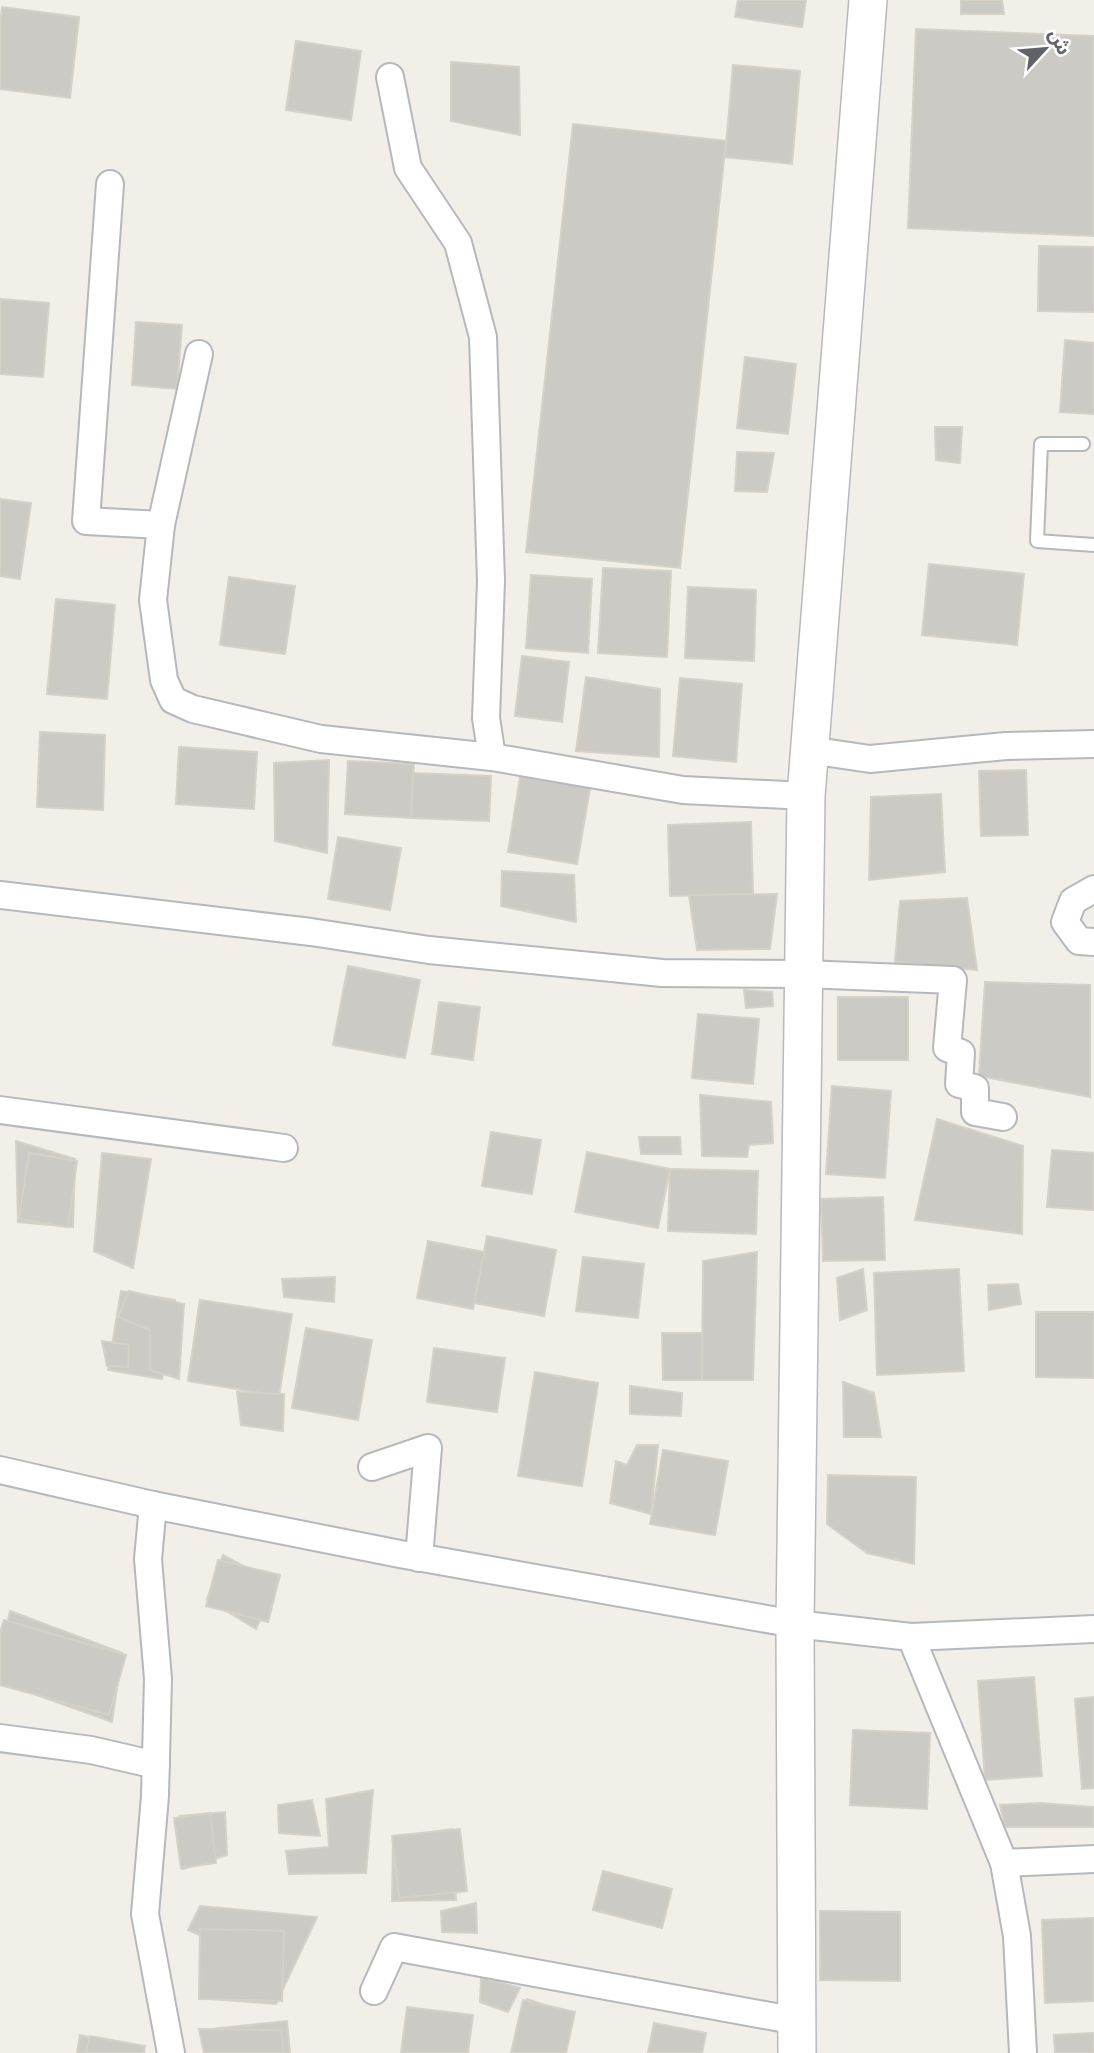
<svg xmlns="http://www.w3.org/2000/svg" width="1094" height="2053" font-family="'Archivo Narrow','Noto Sans Arabic',sans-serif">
<rect width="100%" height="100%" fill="#f1efe8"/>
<g fill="#cccac5" stroke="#d6d1c6" stroke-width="2">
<polygon points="738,0 806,0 802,27 735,17"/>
<polygon points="961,0 1002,0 1004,14 961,14"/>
<polygon points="2,7 79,17 70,98 0,89 0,26"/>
<polygon points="916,29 1094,36 1094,236 908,228"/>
<polygon points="296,41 361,51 351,120 286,110"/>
<polygon points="451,62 519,67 520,135 451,121"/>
<polygon points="733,65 800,71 792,164 725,157"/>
<polygon points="573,124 726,141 680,568 526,552"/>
<polygon points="1039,246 1094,247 1094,312 1038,311"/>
<polygon points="0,299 49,303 43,377 0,374"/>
<polygon points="136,322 182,325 177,389 132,385"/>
<polygon points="1065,340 1094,343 1094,414 1060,412"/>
<polygon points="745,357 796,364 788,434 737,428"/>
<polygon points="935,427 962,427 960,463 936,460"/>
<polygon points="737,452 774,453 767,492 735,491"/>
<polygon points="0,499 31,503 20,579 0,576"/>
<polygon points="929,564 1024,574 1017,645 922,635"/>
<polygon points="603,568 671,571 667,657 598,653"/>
<polygon points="531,575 592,579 588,653 526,648"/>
<polygon points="229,577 295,586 285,654 220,645"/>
<polygon points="688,587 756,590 754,661 685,658"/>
<polygon points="56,599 115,605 107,699 47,694"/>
<polygon points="522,656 569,662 562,722 515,716"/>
<polygon points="586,677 660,689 659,757 576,751"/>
<polygon points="680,678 742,684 736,762 673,756"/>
<polygon points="40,732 105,735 103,810 37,807"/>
<polygon points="179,747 257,752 254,809 176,804"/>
<polygon points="329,760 327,853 275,841 274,763"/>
<polygon points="348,761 414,764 411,818 345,814"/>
<polygon points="1026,770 1028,835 981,836 979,771"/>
<polygon points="521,771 591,783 577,864 508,852"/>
<polygon points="413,773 491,776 489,821 411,818"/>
<polygon points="941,794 945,872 869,880 871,797"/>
<polygon points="751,822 753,894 670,896 668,825"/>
<polygon points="338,837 401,848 390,910 328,899"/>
<polygon points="502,871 574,875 576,922 501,906"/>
<polygon points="777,894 770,949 697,950 689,895"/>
<polygon points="967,898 977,970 895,962 900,901"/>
<polygon points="348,966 420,980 405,1058 333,1045"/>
<polygon points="985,982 1090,985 1090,1097 979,1076"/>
<polygon points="744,990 772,992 773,1006 746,1008"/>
<rect x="838" y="997" width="70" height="63"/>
<polygon points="439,1002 480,1007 473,1060 432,1054"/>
<polygon points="698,1014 759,1019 753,1084 692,1078"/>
<polygon points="832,1086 891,1091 885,1178 826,1174"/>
<polygon points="700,1095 771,1102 773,1143 749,1145 747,1157 702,1156"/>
<polygon points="937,1119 1023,1146 1022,1234 915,1220"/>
<polygon points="491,1132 541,1140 532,1194 482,1186"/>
<polygon points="639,1137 680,1137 681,1154 641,1154"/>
<polygon points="16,1141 75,1159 73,1227 18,1222"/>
<polygon points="1052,1150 1094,1153 1094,1210 1047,1207"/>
<polygon points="587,1152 670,1169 658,1228 575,1212"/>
<polygon points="29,1153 77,1161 68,1227 19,1219"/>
<polygon points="102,1153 151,1159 133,1268 94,1251"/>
<polygon points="670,1169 758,1171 756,1234 668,1231"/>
<polygon points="883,1197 885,1260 823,1261 821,1199"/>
<polygon points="487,1236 556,1250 544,1316 474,1303"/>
<polygon points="428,1241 484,1252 473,1309 417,1298"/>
<polygon points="757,1252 753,1380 702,1380 703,1261"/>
<polygon points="583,1257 644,1264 638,1318 576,1311"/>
<polygon points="863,1269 867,1310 840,1320 837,1278"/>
<polygon points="959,1269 964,1371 877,1375 874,1273"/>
<polygon points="335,1277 334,1302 284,1297 282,1279"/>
<polygon points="1018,1284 1021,1304 989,1310 988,1285"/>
<polygon points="121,1291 175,1300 162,1379 108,1370"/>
<polygon points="129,1291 184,1304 179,1379 150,1370 150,1330 118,1317"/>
<polygon points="200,1300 283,1316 273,1387 245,1385 244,1349 222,1354 223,1385 189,1376"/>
<polygon points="200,1300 292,1314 279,1396 188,1381"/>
<polygon points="1036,1312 1094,1312 1094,1378 1036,1377"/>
<polygon points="306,1328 372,1340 358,1420 292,1408"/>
<polygon points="662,1333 702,1333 702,1380 663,1380"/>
<polygon points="102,1341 129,1345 128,1367 107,1366"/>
<polygon points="434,1348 505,1358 497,1412 427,1402"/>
<polygon points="535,1372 598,1383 582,1486 518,1476"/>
<polygon points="843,1382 874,1393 881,1437 844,1437"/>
<polygon points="630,1386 682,1393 681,1416 630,1414"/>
<polygon points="237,1392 284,1394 283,1431 241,1425"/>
<polygon points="637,1445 658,1445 651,1514 610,1503 616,1461 627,1465"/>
<polygon points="663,1450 728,1461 715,1535 650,1524"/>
<polygon points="828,1475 916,1477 914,1564 867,1553 827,1524"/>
<polygon points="223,1555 276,1584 256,1629 207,1599"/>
<polygon points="218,1560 280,1575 268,1622 206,1606"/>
<polygon points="10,1611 122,1653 112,1722 0,1682 0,1659"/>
<polygon points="4,1620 126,1655 109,1715 0,1685 0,1633"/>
<polygon points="1034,1677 1042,1776 985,1780 978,1681"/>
<polygon points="1094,1697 1094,1788 1082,1789 1075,1699"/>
<polygon points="853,1730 930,1733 927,1809 850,1805"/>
<polygon points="373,1790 366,1873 289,1874 286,1851 329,1847 326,1799"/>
<polygon points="312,1800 320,1836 279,1833 278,1805"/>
<polygon points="1039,1803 1094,1807 1094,1827 1005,1827 1000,1805"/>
<polygon points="225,1812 227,1855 183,1869 180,1816"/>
<polygon points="210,1813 216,1863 181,1868 174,1818"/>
<polygon points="452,1829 456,1900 392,1901 393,1838"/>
<polygon points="460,1829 467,1891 399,1898 392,1836"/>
<polygon points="603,1871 672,1889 662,1928 593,1910"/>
<polygon points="476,1903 477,1933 442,1932 441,1911"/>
<polygon points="200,1906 317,1917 276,2004 213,1999 213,1941 188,1930"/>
<polygon points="820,1911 900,1912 900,1981 820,1980"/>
<polygon points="1094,1918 1094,2001 1045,2003 1042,1920"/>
<polygon points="200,1929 284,1931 282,2001 199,1999"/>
<polygon points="481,1977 520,1988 508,2012 480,2002"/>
<polygon points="527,1999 573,2015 564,2053 523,2050"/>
<polygon points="523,2000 575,2012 566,2053 511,2053"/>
<polygon points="407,2007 473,2015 468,2053 401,2053"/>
<polygon points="287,2021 290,2053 215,2053 213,2029"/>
<polygon points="654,2023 706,2033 702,2053 648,2053"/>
<polygon points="199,2029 282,2030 283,2053 204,2053"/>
<polygon points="1094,2033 1094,2053 1055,2053 1054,2035"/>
<polygon points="80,2035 143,2049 142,2053 77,2053"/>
<polygon points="90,2036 145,2046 144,2053 86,2053"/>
</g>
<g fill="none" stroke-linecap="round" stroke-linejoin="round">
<g stroke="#b5b8bc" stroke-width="16">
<polyline id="service" points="1083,444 1041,444 1037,541 1094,545"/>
</g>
<g stroke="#b5b8bc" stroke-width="30">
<g id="minor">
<polyline points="390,77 408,168 458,243 483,337 491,581 486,718 492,757"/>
<polyline points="110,184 86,521 161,525 153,600 164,680 173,700 193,709 321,739 492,757 683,790 806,796"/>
<polyline points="161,525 199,354"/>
<polyline points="809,750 870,759 1006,746 1094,744"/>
<polyline points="1094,889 1073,901 1065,922 1079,941 1094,942"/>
<polyline points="0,895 311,932 429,950 662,973 804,974 953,980 947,1048 961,1053 959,1084 975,1088 975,1112 1003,1117"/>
<polyline points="0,1110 284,1148"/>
<polyline points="372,1467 428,1448 419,1558"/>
<polyline points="0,1470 153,1505 400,1554 795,1624 911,1637 1094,1629"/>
<polyline points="153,1505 148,1559 158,1679 155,1796 145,1914 171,2053"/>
<polyline points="911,1637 1004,1863 1017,1936 1023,2053"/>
<polyline points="0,1738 91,1750 156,1765"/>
<polyline points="1004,1863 1094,1859"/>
<polyline points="374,1991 394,1947 797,2021"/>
</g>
</g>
<g stroke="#b6babf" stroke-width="40">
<polyline id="secondary" points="797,2053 795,1624 806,796 868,0"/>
</g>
<use href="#service" stroke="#fff" stroke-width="12"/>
<use href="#minor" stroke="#fff" stroke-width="26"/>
<use href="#secondary" stroke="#fff" stroke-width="37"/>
</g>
<g transform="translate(1045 49) rotate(64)" stroke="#ffffff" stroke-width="5" paint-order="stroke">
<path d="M0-5L12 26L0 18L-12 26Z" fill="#5f6368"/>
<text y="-10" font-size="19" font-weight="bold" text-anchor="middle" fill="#5f6368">ش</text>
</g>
</svg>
